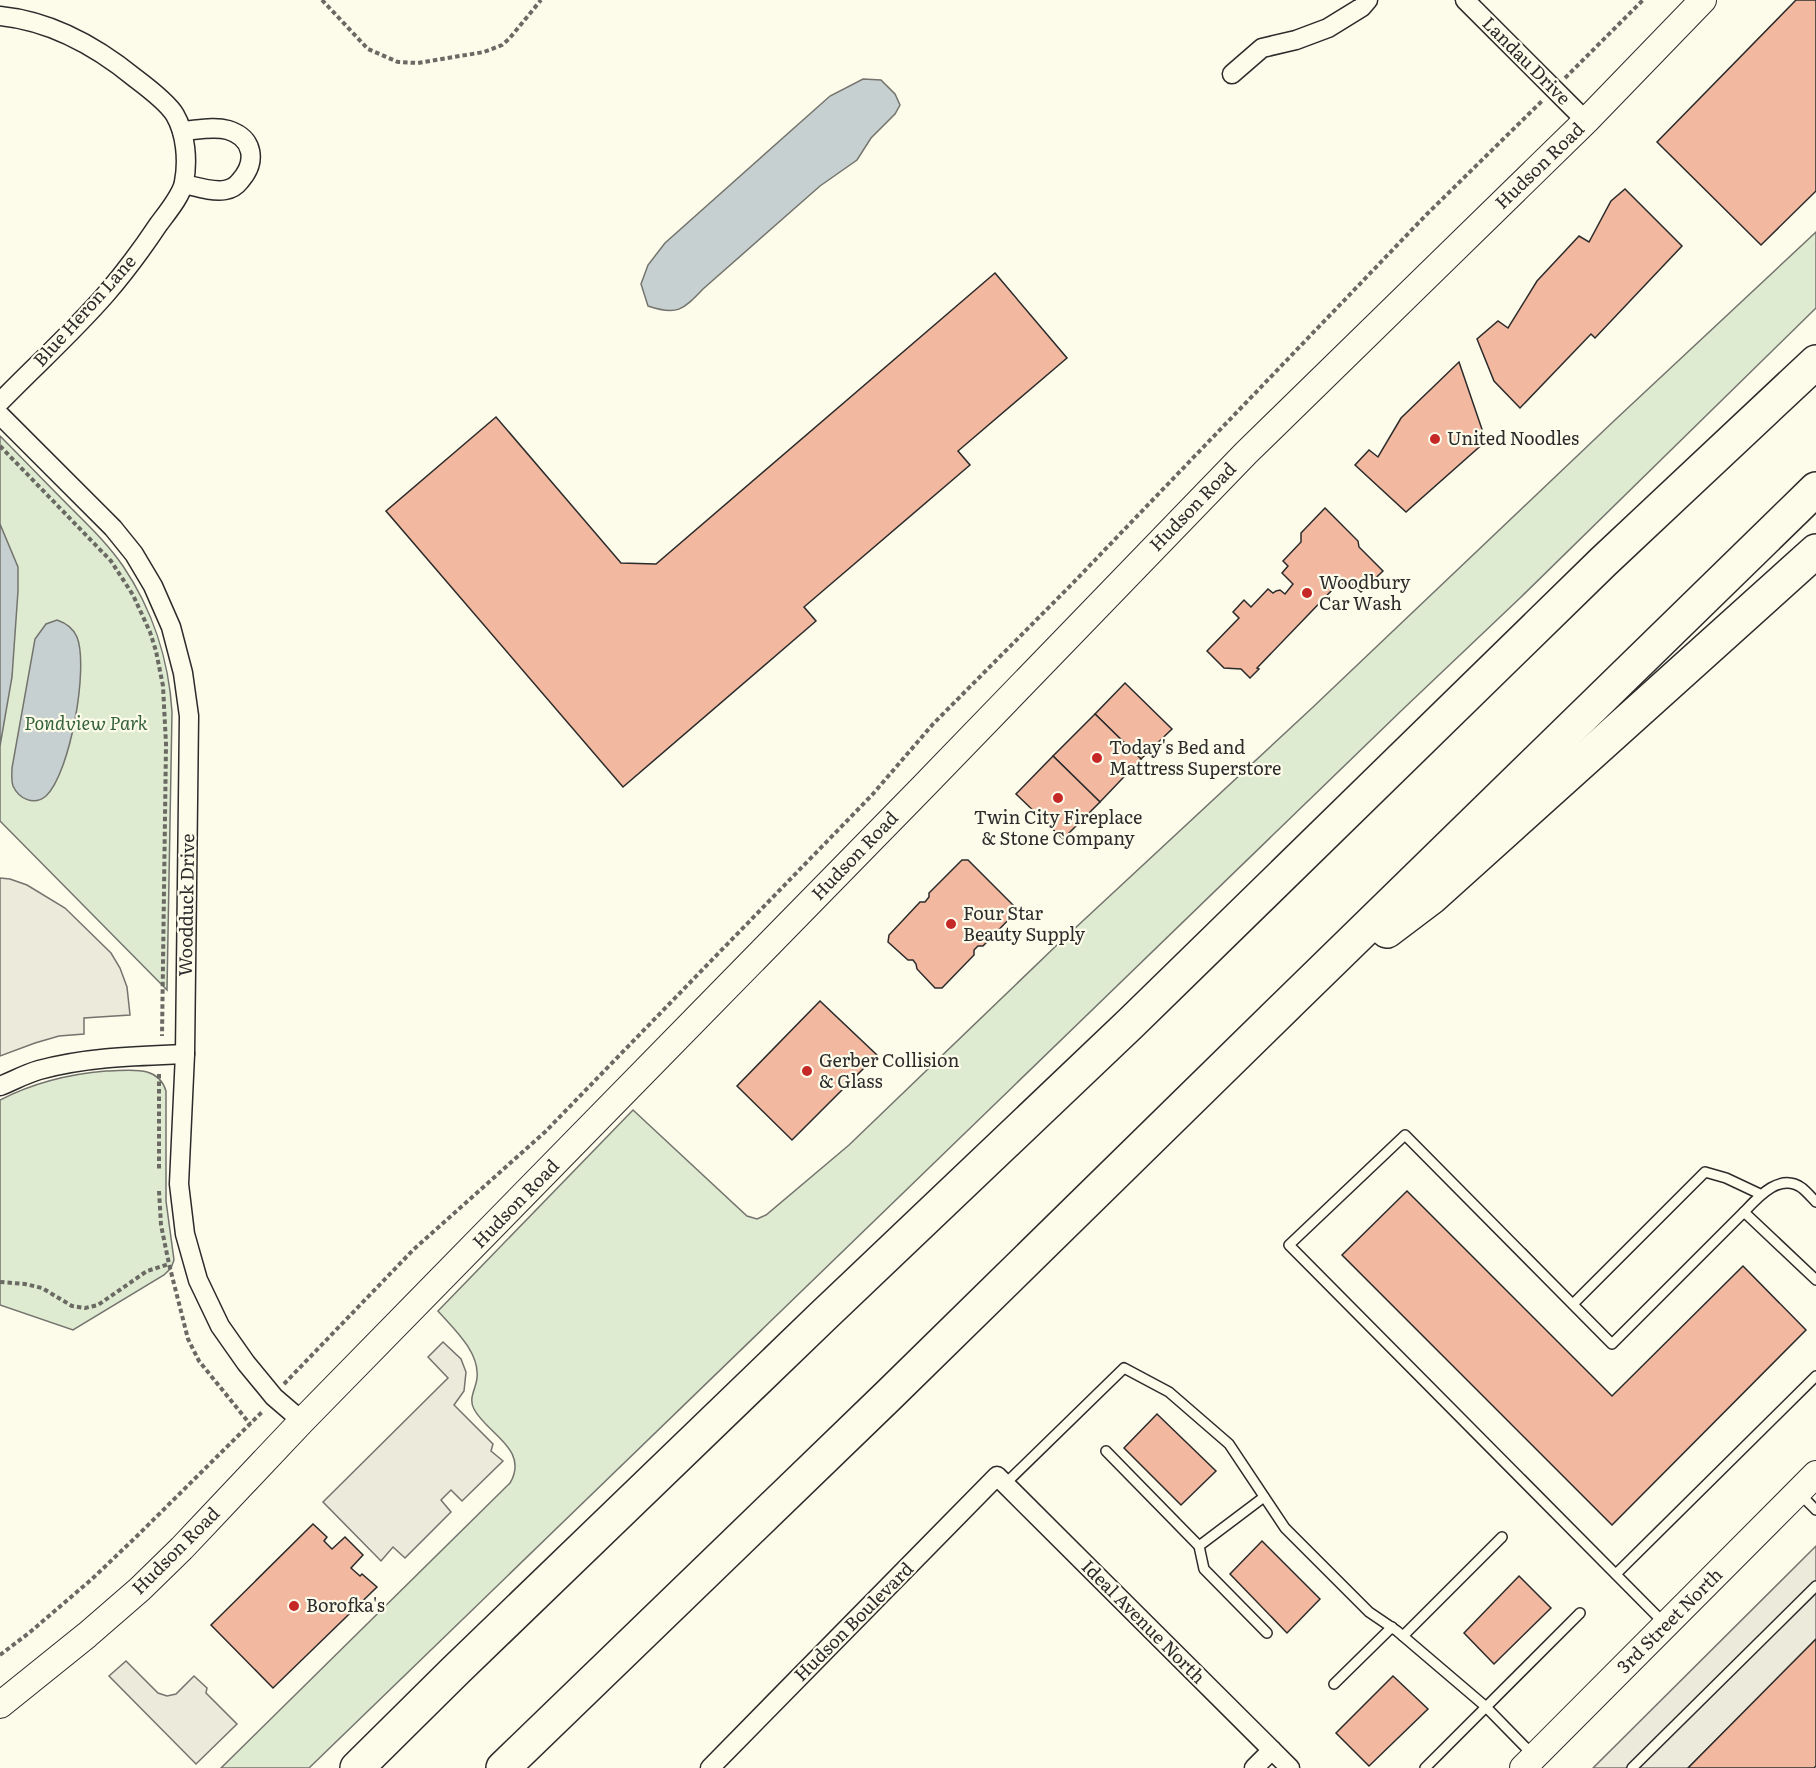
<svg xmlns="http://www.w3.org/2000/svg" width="1816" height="1768" font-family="Literata,serif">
<rect width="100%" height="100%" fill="#fdfbea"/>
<g fill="#deebd1" stroke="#74746e" stroke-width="1.5">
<path d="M1816,232v76l-296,290 -119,113 -1092,1057h-88l289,-285c20,-34 -24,-50 -36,-74 -6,-11 2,-20 3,-31 3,-26 -24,-50 -39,-67l195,-201 114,106 10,3 9,-4 83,-70 209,-201 254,-236 304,-289z"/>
<path d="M0,436c24,24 47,48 71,72 18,18 37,36 52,58 29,43 46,94 49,146l-5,278 -167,-169z"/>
<path d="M106,1071c23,0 52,-7 60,20v110l8,59 -3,8 -7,7 -91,55 -73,-25v-205c33,-17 69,-26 106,-29z"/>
</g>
<g fill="#eceadb" stroke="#74746e" stroke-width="1.5">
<polygon points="0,878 10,879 27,885 65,908 111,953 120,968 127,987 130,1015 84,1018 84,1034 59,1036 35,1043 0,1056"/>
<polygon points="443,1342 461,1359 466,1372 464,1391 454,1405 493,1444 491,1451 503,1461 462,1501 451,1490 441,1500 451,1512 405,1558 393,1547 381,1561 323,1502 448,1378 428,1357"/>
<polygon points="1816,1546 1816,1639 1688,1768 1593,1768"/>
<polygon points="126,1661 158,1693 167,1696 176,1694 194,1676 207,1688 206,1693 237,1724 196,1764 109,1676"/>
</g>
<g fill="#c7d0d0" stroke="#74746e" stroke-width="1.5">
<path d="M863,79l18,1 14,14 5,11 -5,9 -24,24 -14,22 -37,26 -117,103c-20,21 -26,27 -55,17l-7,-22 7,-19 17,-22 165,-147z"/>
<polygon points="0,524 18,567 18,591 12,677 0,746"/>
<path d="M57,620c9,3 16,8 20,17 12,30 -7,137 -31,159 -12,10 -27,3 -33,-10 -2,-6 -1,-12 -1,-18l23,-129 11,-15z"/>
</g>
<g fill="#f2b8a0" stroke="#2b2b2b" stroke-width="1.5">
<polygon points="1796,0 1816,0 1816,191 1761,245 1657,142"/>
<polygon points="1625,189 1682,246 1595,338 1591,334 1520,408 1494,381 1477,339 1498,321 1508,328 1537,281 1579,236 1589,242 1611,201"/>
<polygon points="995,273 1067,358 958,451 970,465 804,607 816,621 623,787 386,511 496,417 621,563 656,564"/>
<polygon points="1459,362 1486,441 1406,512 1355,465 1369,450 1378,457 1401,418"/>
<polygon points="1325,508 1358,541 1359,547 1383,571 1361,592 1349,581 1336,586 1257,668 1259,669 1250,678 1241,669 1224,668 1207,651 1239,618 1233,612 1244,600 1251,607 1268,589 1273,593 1276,591 1280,590 1285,594 1293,584 1282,573 1288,566 1283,561 1301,542 1301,533"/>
<polygon points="1125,683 1172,729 1141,759 1095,714"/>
<polygon points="1095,714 1141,759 1100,802 1053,756"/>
<polygon points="1053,756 1100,802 1063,839 1016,794"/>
<polygon points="962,860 968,860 1015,907 1015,913 983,946 978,946 974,950 974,955 942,988 935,988 917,969 916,964 913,960 908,960 888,942 889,935 920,902 925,902 929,897 929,893"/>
<polygon points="820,1001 877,1055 792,1140 737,1086"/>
<polygon points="1407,1191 1612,1396 1743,1266 1806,1330 1612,1525 1342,1255"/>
<polygon points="1157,1414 1216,1471 1181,1505 1124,1448"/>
<polygon points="313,1524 327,1537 324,1541 332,1549 345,1537 363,1555 351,1568 360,1576 362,1574 377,1587 273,1688 211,1625"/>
<polygon points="1262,1541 1320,1599 1287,1633 1230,1574"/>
<polygon points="1519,1576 1551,1608 1494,1664 1464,1633"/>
<polygon points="1816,1639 1816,1766 1814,1768 1688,1768"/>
<polygon points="1393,1676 1428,1709 1369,1766 1336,1733"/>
</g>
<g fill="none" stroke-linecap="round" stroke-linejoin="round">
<g stroke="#2b2b2b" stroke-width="12">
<g id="lane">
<path d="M1744,1212c14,-15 36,-40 58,-24 5,4 10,10 14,14"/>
<polyline points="1573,1304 1705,1172 1726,1178 1760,1194"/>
<polyline points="1106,1451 1199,1546 1264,1497"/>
<polyline points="1005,1484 1124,1368 1169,1392 1229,1444 1285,1528 1369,1612 1397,1631 1485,1706 1533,1755"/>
<polyline points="1799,1493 1816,1510"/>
<polyline points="1199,1546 1204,1569 1267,1633"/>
<polyline points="1616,1574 1816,1376"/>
<polyline points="1664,1623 1289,1245 1405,1135 1612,1344 1744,1212 1816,1280"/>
<polyline points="1403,1636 1502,1537"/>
<polyline points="1334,1684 1392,1627"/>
<polyline points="1425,1768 1580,1613"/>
<polyline points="1632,1768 1816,1586"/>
</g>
</g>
<g stroke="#2b2b2b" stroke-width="21">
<g id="street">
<polyline points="1465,0 1586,121"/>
<path d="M0,16c50,5 97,31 135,62 12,9 33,25 40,37 11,19 13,46 9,67 -2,13 -18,32 -26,43 -16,24 -33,47 -52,69 -33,38 -71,72 -106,108"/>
<polyline points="1232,74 1262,48 1296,40 1328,28 1362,7 1368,0"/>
<path d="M182,131c15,-1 32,-5 46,-1 26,8 29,32 12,51 -3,4 -9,8 -15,9 -13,2 -28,-3 -41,-6"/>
<polyline points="0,415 113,528 134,554 153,586 171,627 183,673 189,716 185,1054 179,1184 185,1234 198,1280 220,1326 246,1363 274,1397 302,1421"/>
<path d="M0,1086c13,-5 25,-12 39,-16 48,-13 97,-14 146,-16"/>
<polyline points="710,1768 997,1476 1290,1768"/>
<polyline points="1254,1768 1272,1750"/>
</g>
</g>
<g stroke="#2b2b2b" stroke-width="28">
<g id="secondary">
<polyline points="0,1705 87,1635 140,1589 182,1548 302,1421 923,787 1246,453 1586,121 1703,0"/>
<polyline points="1523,1768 1816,1474"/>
</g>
</g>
<g stroke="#2b2b2b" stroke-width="36">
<g id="highway">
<polyline points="1387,931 1432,897 1816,551"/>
<polyline points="357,1768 455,1671 822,1317 1131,1023 1603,562 1816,362"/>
<polyline points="503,1768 889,1395 1289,1003 1816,489"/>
</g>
</g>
<g stroke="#6a6964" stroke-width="4" stroke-dasharray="4.5 3" stroke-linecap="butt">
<polyline points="322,0 368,49 398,62 418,63 484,52 502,45 509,39 541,0"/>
<polyline points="1565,78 1643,0"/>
<polyline points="0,446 111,561 133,595 150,632 156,651 163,686 166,744 162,1036"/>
<polyline points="159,1074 159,1171"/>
<polyline points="159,1191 161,1225 169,1264 188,1339 199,1361 250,1424"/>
<polyline points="0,1282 25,1284 42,1288 72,1306 85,1308 98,1305 147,1271 169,1264"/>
<polyline points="284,1384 414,1249 545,1132 872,795 933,724 1072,584 1427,214 1543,100"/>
<polyline points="0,1655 29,1633 92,1579 137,1536 263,1411"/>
</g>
<use href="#lane" stroke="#fdfbea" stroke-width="9"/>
<use href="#street" stroke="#fdfbea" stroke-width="18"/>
<use href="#secondary" stroke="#fdfbea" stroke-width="26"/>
<use href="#highway" stroke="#fdfbea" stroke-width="33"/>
</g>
<g fill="#c62828" stroke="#fdfbea" stroke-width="2">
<circle cx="1435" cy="439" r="6"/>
<circle cx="1307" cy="593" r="6"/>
<circle cx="1097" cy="758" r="6"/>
<circle cx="1058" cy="798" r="6"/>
<circle cx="951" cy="924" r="6"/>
<circle cx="807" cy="1071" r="6"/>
<circle cx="294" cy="1606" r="6"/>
</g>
<g text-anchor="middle" stroke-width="4.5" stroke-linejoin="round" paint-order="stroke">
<g font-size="18" fill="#2b2b2b" stroke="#fdfbea">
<text transform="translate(1526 61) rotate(45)" y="6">Landau Drive</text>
<text transform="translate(1540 166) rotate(-44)" y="6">Hudson Road</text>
<text transform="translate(85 311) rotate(-48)" y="6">Blue Heron Lane</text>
<text transform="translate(1193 507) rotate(-46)" y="6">Hudson Road</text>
<text transform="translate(855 856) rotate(-46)" y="6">Hudson Road</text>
<text transform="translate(187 905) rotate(-89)" y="6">Woodduck Drive</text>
<text transform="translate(516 1204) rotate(-46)" y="6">Hudson Road</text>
<text transform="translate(176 1551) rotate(-45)" y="6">Hudson Road</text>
<text transform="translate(1670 1621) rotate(-45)" y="6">3rd Street North</text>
<text transform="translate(854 1622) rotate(-45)" y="6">Hudson Boulevard</text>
<text transform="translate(1143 1622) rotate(45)" y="6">Ideal Avenue North</text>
</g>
<g font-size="18" fill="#2b2b2b" stroke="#fdfbea" text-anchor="start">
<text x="1447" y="445">United Noodles</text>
<text x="1319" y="589">Woodbury<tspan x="1319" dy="21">Car Wash</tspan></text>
<text x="1109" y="754">Today's Bed and<tspan x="1109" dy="21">Mattress Superstore</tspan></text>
<text x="1058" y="824" text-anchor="middle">Twin City Fireplace<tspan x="1058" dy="21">&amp; Stone Company</tspan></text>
<text x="963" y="920">Four Star<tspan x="963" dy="21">Beauty Supply</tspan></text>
<text x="819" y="1067">Gerber Collision<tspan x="819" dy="21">&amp; Glass</tspan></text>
<text x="306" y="1612">Borofka's</text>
</g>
<g font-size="18" font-style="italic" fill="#34623c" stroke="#fdfbea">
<text x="86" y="730">Pondview Park</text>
</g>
</g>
</svg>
